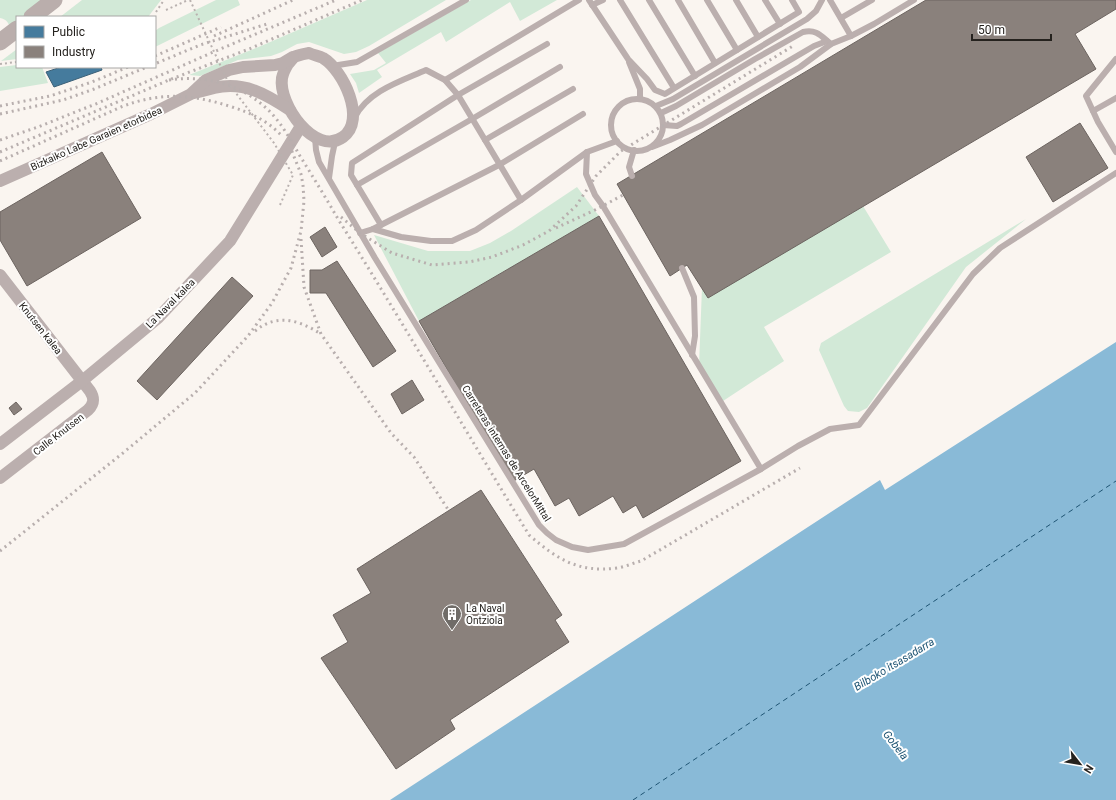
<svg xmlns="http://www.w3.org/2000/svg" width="1116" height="800" font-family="Roboto,sans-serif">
<rect width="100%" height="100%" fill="#faf5f0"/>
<g fill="#d2e9d7">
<path d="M0,0h46l-23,17h-6v5l-7,5c-2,-5 -4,-8 -10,-9z"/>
<polygon points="82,0 161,0 148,17 60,17"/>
<polygon points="216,0 238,0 240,5 155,47 155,31 159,28"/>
<polygon points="367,0 446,0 369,46 356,52 344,54 309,42 297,44 282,52 271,56 238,60 200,76 189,75 261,46"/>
<polygon points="471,0 557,0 520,21 510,2 446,42 441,32 377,70 382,77 359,93 356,83 350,74 374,70 386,63 378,53"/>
<polygon points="17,49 17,59 1,61"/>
<polygon points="17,65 17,67 42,67 48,83 0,91 0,67"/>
<polygon points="577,187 599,216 419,321 374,235 428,251 470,251 490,243 511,231"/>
<polygon points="863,206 891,252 764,327 784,361 723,401 699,366 702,287"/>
<polygon points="1026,219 966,267 867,408 859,412 848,411 844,406 819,350 821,343"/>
</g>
<polygon fill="#89bad7" points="1116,342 1116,800 390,800 880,480 885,490"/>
<polygon fill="#457b9d" stroke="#3b6077" points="61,67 101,67 102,70 54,87 46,72"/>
<g fill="#8a817c" stroke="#6c6460">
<polygon points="926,0 1116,0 1116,9 1075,34 1096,69 708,298 687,265 670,276 617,184"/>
<polygon points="1080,123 1108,168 1053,202 1026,157"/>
<polygon points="102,152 141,218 27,286 0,240 0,212"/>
<polygon points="599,216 741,461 643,518 636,505 623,513 613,496 579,516 569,498 555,506 534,469 512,482 419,321"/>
<polygon points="325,227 337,247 322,257 310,237"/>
<polygon points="337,261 396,351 373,367 326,293 310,293 310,270 322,270"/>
<polygon points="232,277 253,296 157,400 137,381"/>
<polygon points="412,380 424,400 402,414 391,394"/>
<polygon points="16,402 22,409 14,415 9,408"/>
<polygon points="481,490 562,615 555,620 569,642 450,720 455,729 396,769 321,658 348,642 333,615 371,593 357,569"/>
</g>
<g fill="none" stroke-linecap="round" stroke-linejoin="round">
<polyline stroke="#1e5473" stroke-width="1" stroke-dasharray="5 4" stroke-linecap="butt" points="633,800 1116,481"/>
<g stroke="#b9b1af" stroke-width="2" stroke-dasharray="2 3" stroke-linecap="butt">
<polyline points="166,10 188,0"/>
<polyline points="156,12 164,0"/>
<polyline points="0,64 17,62"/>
<polyline points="280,205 293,175"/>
</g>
<g stroke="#bbafae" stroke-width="6">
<polyline points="589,0 628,59 647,79 655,90 665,94 799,12 792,0"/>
<polyline points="620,0 674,88"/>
<polyline points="649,0 695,76"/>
<polyline points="678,0 715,63"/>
<polyline points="707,0 737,50"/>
<polyline points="736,0 758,37"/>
<polyline points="765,0 780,24"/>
<polyline points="830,0 851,36"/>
<polyline points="592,5 603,0"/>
<polyline points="841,18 872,0"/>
<polyline points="1116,59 1086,96 1098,122 1116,152"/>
<polyline points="629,62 640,89 640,98"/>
<polyline points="332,66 357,62 466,0"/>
<polyline points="445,80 579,0"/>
<circle cx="637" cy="125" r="26"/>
<polyline points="656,106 673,99 807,19 816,11 822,0"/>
<polyline points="1093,111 1116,98"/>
<path d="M661,113l15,-7 79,-47 48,-27c14,-3 18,4 28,12"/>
<path d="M355,117c13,-26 46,-36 71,-47l19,10 13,15 63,105 66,-48 30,-11"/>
<polyline points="663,125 677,126 681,124 814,46 827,41"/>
<polyline points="315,137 316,150 319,162 375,258 539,525 547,533 556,540 572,547 588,550 624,544 761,469 798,446 830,429 859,425 973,274 1000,248 1116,173"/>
<polyline points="485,140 573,89"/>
<polyline points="652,147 670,140 702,125 800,67 831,44 851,36 874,24 914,0"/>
<polyline points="587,152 586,174 595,195 603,206 761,469"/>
<polyline points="632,176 629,167 634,150"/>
<polyline points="329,178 332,156 335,142"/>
<polyline points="357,185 472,119 560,67"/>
<polyline points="381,225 351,175 352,163 458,95 547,44"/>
<polyline points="373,229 401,237 431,241 452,241 476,230 521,200"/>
<polyline points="360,233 373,229 499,165 583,114"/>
<polyline points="682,268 694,297 695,336 692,355"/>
</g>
<g stroke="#bbafae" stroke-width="12">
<path d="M309,53c4,2 10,3 14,5 20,12 44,62 20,79 -28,20 -65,-33 -61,-59 1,-5 3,-9 6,-14 2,-2 4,-5 6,-7 4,-2 10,-3 15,-4z"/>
<path d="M193,93c7,-1 14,-3 21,-5 30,-7 52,6 76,22"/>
<polyline points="0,181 151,114 191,94 206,80 229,70 243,67 275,65 283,63 293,57"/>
<path d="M0,275l90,116c5,8 4,13 -2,19l-88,68"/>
<polyline points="0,444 82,381 158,318 230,241 301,126"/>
</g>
<g stroke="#baaeac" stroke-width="17">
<polyline points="32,17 54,0"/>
<polyline points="0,42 17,29"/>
</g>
<g stroke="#b8afae" stroke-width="3" stroke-dasharray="2 4" stroke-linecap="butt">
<polyline points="214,36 293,0"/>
<polyline points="155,56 221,27"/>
<polyline points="157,63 200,45 267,24"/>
<path d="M169,80c35,-5 69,3 96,27 15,13 25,32 35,49 13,21 26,42 38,63 65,104 127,211 191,316 28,24 49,38 88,33 8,-1 16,-5 24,-7l159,-93"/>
<polyline points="0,106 50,96 92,82 128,67"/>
<polyline points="0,114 63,100 94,89 147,67"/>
<polyline points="0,140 38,127 98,103 211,53 336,0"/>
<polyline points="0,152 169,80 249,49 362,0"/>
<path d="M0,161l121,-54c38,-15 70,-13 108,-1 22,7 38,14 54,31"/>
<polyline points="341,217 360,233 392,253 432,265 469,262 492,257 523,245 549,231 576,206 596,176 621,151 793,46"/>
<polyline points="556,228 597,209 623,195"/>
<polyline points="301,239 304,287 321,334 391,433 414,457 449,511"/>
<path d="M255,331c22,-18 44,-11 66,3"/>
<polyline points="0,551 123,453 195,393 248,336 272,303 291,268 301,231 304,201 303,185 301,174 291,149"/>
</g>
<polyline stroke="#b9b1af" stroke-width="2" stroke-dasharray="2 3" stroke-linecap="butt" points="190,0 229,84 274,143 293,175"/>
</g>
<defs>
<g id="building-pin" transform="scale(1)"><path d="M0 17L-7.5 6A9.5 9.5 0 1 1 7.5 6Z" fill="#706c68" stroke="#fff"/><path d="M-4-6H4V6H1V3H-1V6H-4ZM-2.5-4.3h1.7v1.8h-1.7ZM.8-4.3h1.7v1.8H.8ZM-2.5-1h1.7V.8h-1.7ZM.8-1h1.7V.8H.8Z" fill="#fff"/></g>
</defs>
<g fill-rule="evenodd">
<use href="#building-pin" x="452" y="614"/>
</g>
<g text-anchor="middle" stroke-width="4" stroke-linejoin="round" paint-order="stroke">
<g font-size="10" fill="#25221e" stroke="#fff">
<text transform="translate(96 138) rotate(-24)" y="4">Bizkaiko Labe Garaien etorbidea</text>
<text transform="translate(170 303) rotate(-45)" y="4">La Naval kalea</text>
<text transform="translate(41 328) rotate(52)" y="4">Knutsen kalea</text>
<text transform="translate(58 434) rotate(-38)" y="4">Calle Knutsen</text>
<text transform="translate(507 453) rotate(58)" y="4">Carreteras internas de ArcelorMittal</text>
</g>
<g font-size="10" fill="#25221e" stroke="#fff" text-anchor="start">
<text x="466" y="612">La Naval<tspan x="466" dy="12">Ontziola</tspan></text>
</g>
<g font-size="11" font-style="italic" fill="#1e5473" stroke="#fff">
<text transform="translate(894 664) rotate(-31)" y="4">Bilboko itsasadarra</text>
<text transform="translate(896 745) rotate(52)" y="4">Gobela</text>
</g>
</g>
<rect x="16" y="16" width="140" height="52" fill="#ffffff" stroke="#a8a7a5"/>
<rect x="24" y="26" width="20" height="12" fill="#457b9d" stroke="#a8a7a5"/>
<text x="52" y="36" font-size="12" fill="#25221e">Public</text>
<rect x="24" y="46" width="20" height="12" fill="#8a817c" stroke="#a8a7a5"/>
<text x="52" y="56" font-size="12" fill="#25221e">Industry</text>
<g transform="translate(1080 764) rotate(121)" stroke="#ffffff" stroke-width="3" paint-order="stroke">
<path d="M0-3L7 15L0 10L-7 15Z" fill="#25221e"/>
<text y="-6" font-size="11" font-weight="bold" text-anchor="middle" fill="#25221e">N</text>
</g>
<path d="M972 34v6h79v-6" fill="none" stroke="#25221e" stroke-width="2"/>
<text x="978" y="34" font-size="12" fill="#25221e" stroke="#ffffff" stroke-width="3" paint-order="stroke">50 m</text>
</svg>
